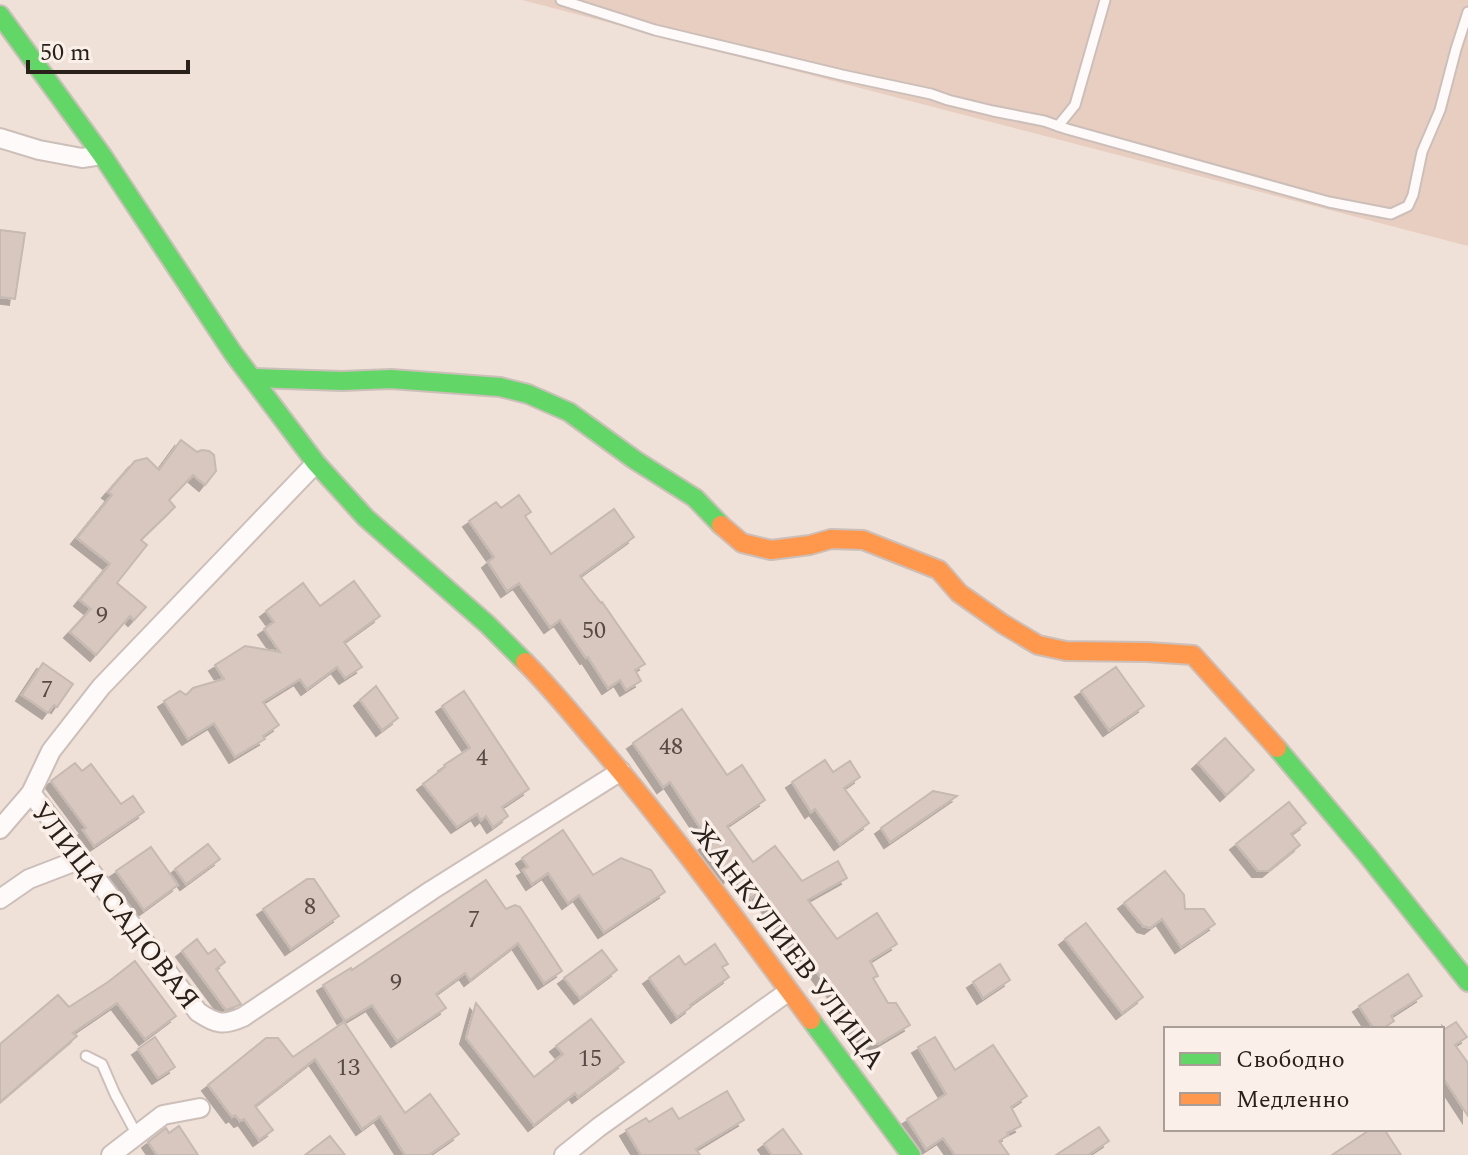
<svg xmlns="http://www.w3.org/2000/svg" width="1468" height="1155" font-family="Spectral,serif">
<defs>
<filter id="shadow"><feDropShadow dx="-6" dy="6" stdDeviation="0" flood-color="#0004"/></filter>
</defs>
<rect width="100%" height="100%" fill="#f0e1d8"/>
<polygon fill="#e8cec0" points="522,0 1468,0 1468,246"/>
<g fill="#d8c7be" stroke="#c5b9b2" stroke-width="2" filter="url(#shadow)">
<polygon points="0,230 25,233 15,299 0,297"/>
<polygon points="181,440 197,452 202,450 209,451 214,455 216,471 205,485 193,475 169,500 175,507 141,540 147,545 117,583 146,607 134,620 130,616 96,655 70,632 91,609 80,600 110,564 77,538 112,495 108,492 135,461 147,458 159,470"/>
<polygon points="519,495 531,512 525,516 551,554 614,509 634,537 580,576 601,603 602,602 645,664 635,670 641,681 626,690 620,680 608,688 588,657 586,658 560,620 550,627 519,583 507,591 488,562 494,557 469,521 496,502 501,508"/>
<polygon points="354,581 380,616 344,642 362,667 345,678 337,667 307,689 300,679 263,702 279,725 263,736 265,739 235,757 214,723 188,739 164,701 180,691 186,695 193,688 224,679 215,665 245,646 280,652 264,629 274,622 266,611 303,583 320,606"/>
<polygon points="43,663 73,684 57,707 54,705 48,713 22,695"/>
<polygon points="1116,667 1144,706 1109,730 1081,691"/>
<polygon points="376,686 398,718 382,730 360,700"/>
<polygon points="464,691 529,789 502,807 508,816 493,827 486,816 481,820 477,814 457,827 423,784 445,767 444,765 470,748 442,706"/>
<polygon points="682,709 727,775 742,765 765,800 727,826 753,862 775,846 802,881 838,861 847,878 808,900 837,939 877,913 897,944 870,961 878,976 873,978 888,1003 896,1003 910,1025 878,1044 860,1039 851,1027 854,1024 843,1001 837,998 827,980 824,982 758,893 751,898 733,874 727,879 702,846 709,841 670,782 663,787 633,743"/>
<polygon points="1225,738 1254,770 1226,795 1198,763"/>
<polygon points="825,760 833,772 850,761 860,777 844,788 869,823 840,844 815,809 811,812 792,782"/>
<polygon points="75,763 82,771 91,764 121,804 133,796 144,812 94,846 83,830 86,828 51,781"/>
<polygon points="933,791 957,796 890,842 881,828"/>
<polygon points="1289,802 1306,823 1291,834 1300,845 1268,871 1258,871 1236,844"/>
<polygon points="563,830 593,875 621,858 651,870 665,892 604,932 579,895 568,903 548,873 532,884 523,870 528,867 522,858"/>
<polygon points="208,844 220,859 186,884 175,869"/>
<polygon points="151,847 178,885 144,910 116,871"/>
<polygon points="1165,871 1184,895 1185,909 1204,909 1215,924 1181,947 1162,919 1150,928 1143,926 1124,903"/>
<polygon points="307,879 314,879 339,916 291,949 263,909"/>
<polygon points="486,880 506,909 515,905 520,907 562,971 544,983 518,943 470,980 465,973 436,994 446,1008 397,1041 372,1005 345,1021 323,985 351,968 352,970"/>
<polygon points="1086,923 1143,997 1122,1013 1065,939"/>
<polygon points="197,939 208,954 215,949 225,962 216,969 241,1004 237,1006 226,1010 182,951"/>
<polygon points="715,944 728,964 722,967 729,977 690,1005 691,1007 677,1017 649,978 679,956 685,965"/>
<polygon points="602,950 617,970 580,998 564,978"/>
<polygon points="135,961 176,1016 145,1039 117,1003 73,1033 77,1036 0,1102 0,1044 58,995 69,1007 108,982"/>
<polygon points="1000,964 1010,980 983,998 973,982"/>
<polygon points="1408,974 1422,996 1391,1016 1394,1021 1382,1029 1374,1029 1359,1006"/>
<polygon points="476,1003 534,1077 563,1054 556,1046 591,1019 624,1062 578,1097 575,1093 534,1125 466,1038"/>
<polygon points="344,1022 405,1113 430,1094 459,1134 429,1155 405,1155 380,1116 362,1129 315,1059 255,1106 273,1130 259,1140 244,1119 240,1121 235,1115 232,1117 208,1085 266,1038 278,1038 293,1057"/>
<polygon points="1456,1022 1467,1037 1455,1045 1468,1063 1468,1116 1442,1076 1442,1026 1445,1029"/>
<polygon points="155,1037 175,1067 158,1078 138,1049"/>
<polygon points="935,1037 955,1070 993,1045 1027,1096 1011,1107 1021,1126 1007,1133 1008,1135 999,1141 1009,1155 955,1155 943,1138 926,1149 907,1119 946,1094 918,1047"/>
<polygon points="727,1091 744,1120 696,1149 700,1155 641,1155 626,1130 646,1118 649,1122 672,1108 679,1119"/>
<polygon points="179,1126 198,1155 157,1155 148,1142 166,1128 169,1133"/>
<polygon points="1099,1127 1109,1141 1088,1155 1056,1155"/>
<polygon points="783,1129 802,1155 772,1155 764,1144"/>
<polygon points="1371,1129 1384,1129 1401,1155 1332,1155"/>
<polygon points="330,1136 345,1155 305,1155"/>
</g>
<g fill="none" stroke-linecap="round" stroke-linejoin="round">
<g stroke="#ccbfb9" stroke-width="13">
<g id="lane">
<polyline points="561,0 655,30 842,75 931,94 948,100 993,111 1044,121 1067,129 1329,202 1391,214 1408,206 1413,195 1422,152 1440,110 1456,49 1468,12"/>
<polyline points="1058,126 1075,105 1105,0"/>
<polyline points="86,1056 102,1064 115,1094 137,1135"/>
</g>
</g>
<g stroke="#ccbfb9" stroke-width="22">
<g id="street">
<polyline points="0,138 39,150 82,158 102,155"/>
<polyline points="31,793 51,751 101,687 316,463"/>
<path d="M0,829l31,-36 167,219c18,12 25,14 45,5l189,-127 189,-119"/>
<polyline points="0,899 29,879 81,859"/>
<polyline points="111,1155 163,1115 200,1108"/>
<polyline points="564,1155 599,1127 789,991"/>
</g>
</g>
<g stroke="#ccbfb9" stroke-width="22">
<g id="fast">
<polyline points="0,15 102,155 233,353 316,463 366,518 487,624 525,662"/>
<polyline points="252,378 342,381 391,379 500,387 528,394 569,412 635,460 695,498 721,525"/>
<polyline points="1277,748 1368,856 1468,982"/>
<polyline points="811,1020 911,1155"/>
</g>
</g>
<g stroke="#ccbfb9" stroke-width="22">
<g id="slow">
<polyline points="721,525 742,543 771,550 810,545 831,539 863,540 939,570 959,593 1003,624 1038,645 1066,651 1147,652 1193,655 1277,748"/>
<path d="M525,662c25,25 47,52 69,78 77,89 146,185 217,280"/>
</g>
</g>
<use href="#lane" stroke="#fdfaf9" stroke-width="9"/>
<use href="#street" stroke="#fdfaf9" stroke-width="18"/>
<use href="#fast" stroke="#63d668" stroke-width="18"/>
<use href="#slow" stroke="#ff974d" stroke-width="18"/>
</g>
<g text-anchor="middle" stroke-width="7" stroke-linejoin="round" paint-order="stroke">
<g font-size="24" fill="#564a44">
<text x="102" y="623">9</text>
<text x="594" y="638">50</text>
<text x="47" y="697">7</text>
<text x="671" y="754">48</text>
<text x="482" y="765">4</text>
<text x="310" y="914">8</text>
<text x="474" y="927">7</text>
<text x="396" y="990">9</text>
<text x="590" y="1066">15</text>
<text x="348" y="1075">13</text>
</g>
<g font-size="28" fill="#2b211b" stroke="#fbefe9">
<text transform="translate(116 905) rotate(52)" y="10">УЛИЦА САДОВАЯ</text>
<text transform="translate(789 945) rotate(53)" y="10">ЖАНКУЛИЕВ УЛИЦА</text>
</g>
</g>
<rect x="1164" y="1027" width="280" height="104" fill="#fbefe9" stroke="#a89d97" stroke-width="2"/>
<rect x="1180" y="1053" width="40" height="12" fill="#63d668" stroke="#a89d97" stroke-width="2"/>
<text x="1236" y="1067" font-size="24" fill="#2b211b">Свободно</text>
<rect x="1180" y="1093" width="40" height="12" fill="#ff974d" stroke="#a89d97" stroke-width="2"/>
<text x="1236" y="1107" font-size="24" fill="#2b211b">Медленно</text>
<path d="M28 60v12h160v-12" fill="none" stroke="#2b211b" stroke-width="4"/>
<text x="40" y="60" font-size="24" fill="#2b211b" stroke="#fbefe9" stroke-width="6" paint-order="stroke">50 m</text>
</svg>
